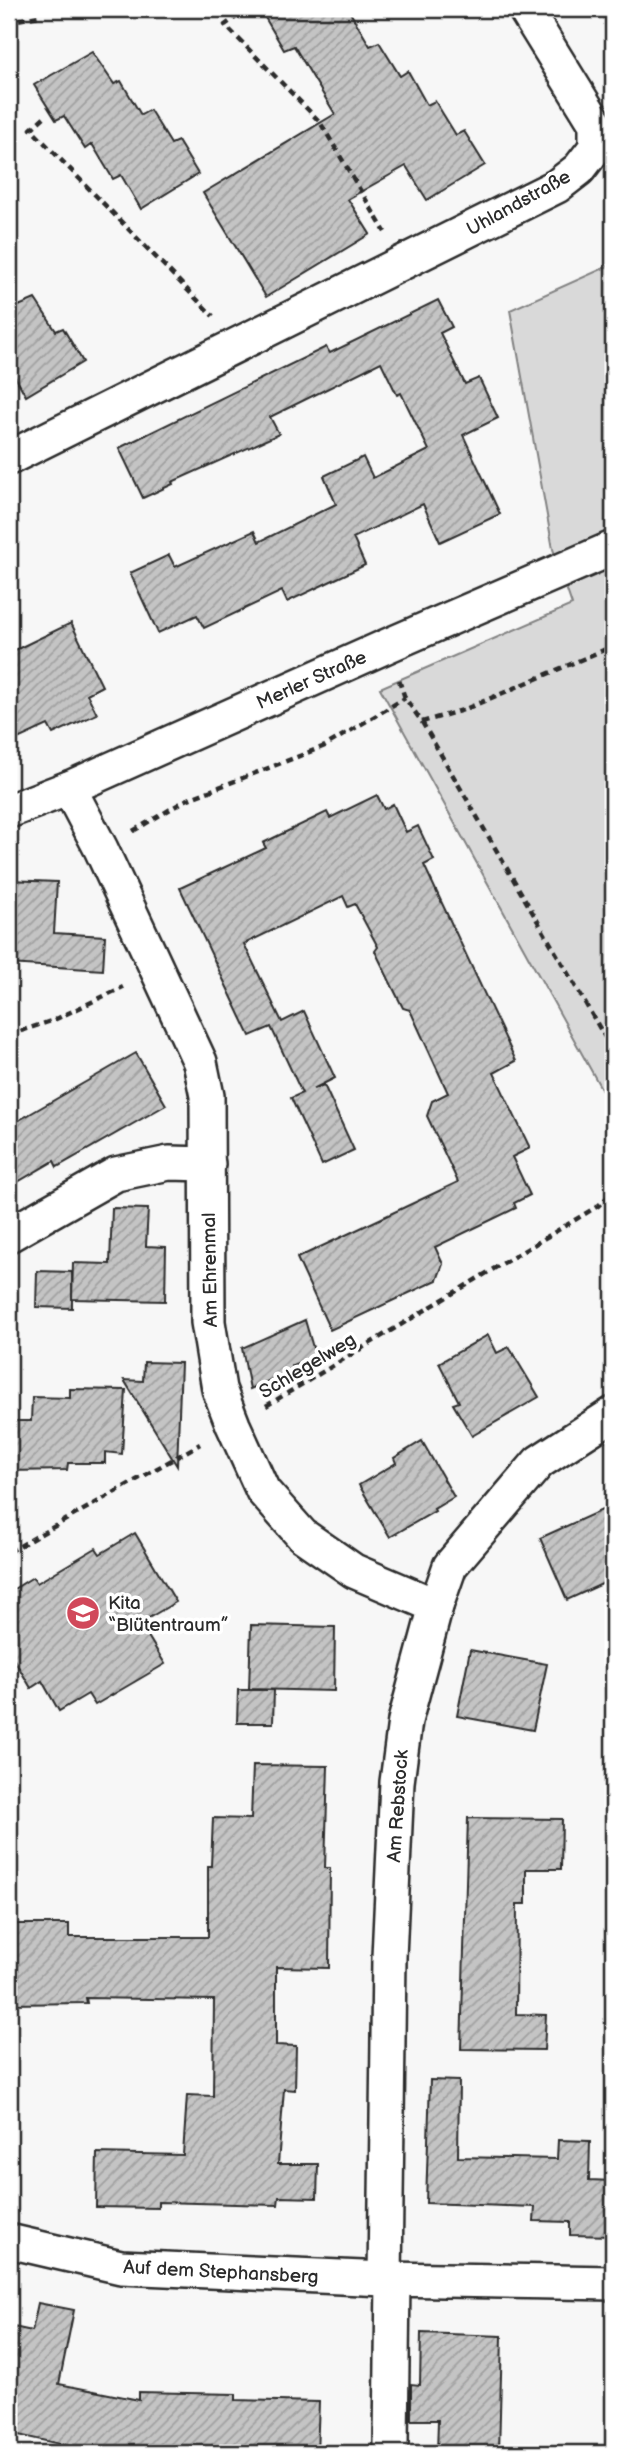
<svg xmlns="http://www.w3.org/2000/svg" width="622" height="2462" font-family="'Balsamiq Sans',sans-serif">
<defs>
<pattern id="building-hatch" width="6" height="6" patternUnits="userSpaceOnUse" patternTransform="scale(1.75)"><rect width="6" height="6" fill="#c4c4c4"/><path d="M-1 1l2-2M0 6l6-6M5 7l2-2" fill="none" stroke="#9f9f9f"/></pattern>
</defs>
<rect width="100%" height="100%" fill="#f7f7f7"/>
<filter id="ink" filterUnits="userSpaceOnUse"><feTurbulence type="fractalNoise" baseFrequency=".0143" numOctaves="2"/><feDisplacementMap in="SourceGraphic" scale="14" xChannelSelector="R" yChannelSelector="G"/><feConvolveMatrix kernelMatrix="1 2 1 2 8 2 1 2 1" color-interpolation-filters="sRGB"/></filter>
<g filter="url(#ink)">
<polygon fill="#d9d9d9" stroke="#828282" stroke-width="2" points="613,264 613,1110 380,688 572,605 553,549 510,310"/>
<g fill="url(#building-hatch)" stroke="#2b2b2b" stroke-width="2">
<polygon points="260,9 348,9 370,46 379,42 400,76 408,71 427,105 435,101 456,135 464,131 485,165 427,200 406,166 348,199 370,234 266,297 203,193 335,114 294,46 284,50"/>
<polygon points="92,52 114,84 121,81 141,115 150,110 171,144 178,141 198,174 141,209 121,175 113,179 92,144 85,149 64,116 56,120 34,85"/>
<polygon points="35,299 56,331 63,328 83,362 26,396 9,366 9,310"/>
<polygon points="438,300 452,327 440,333 465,384 479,378 498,418 463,435 500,514 440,542 423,504 353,538 365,565 327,583 287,602 282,591 204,628 197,615 158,633 130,573 169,555 175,567 254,531 259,542 336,504 324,476 363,457 373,478 429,450 401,393 397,395 381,362 270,417 279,434 172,482 173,484 143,498 119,448 326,347 330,353"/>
<polygon points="71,623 102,686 87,694 97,714 53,734 48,725 9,743 9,653"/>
<polygon points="377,795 384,809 393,804 406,832 418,826 434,860 424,865 516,1061 494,1073 530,1148 512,1157 530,1195 514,1203 516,1208 435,1247 443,1264 437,1280 330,1330 297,1258 458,1182 427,1116 432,1101 448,1093 410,1010 403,1008 394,990 375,951 378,947 355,904 348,907 343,896 244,944 282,1022 304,1011 335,1078 313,1089 324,1085 354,1150 322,1165 291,1098 302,1093 271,1027 250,1036 180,888 266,848 263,843 327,812 330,818"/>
<polygon points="9,880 57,882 54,933 105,936 103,970 9,964"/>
<polygon points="136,1053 166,1105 57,1167 54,1161 9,1187 9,1126"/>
<polygon points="112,1208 148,1209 146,1246 166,1247 165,1301 72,1299 73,1263 110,1264"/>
<polygon points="37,1271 72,1272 72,1308 36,1307"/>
<polygon points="305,1320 316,1358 292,1366 294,1370 250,1389 242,1348"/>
<polygon points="488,1335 497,1353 509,1347 539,1397 472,1436 453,1404 459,1402 439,1363"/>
<polygon points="144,1362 181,1363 177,1466 124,1380 143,1381"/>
<polygon points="70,1389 126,1390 122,1454 105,1452 105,1463 68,1463 67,1470 9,1471 9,1421 31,1421 32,1397 70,1398"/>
<polygon points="422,1441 454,1497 434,1509 435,1511 390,1537 359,1485 396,1463 394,1458"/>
<polygon points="613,1505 613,1579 567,1600 540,1538"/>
<polygon points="135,1533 176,1602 140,1623 165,1664 95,1705 88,1694 59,1711 42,1681 31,1688 9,1651 9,1592 33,1577 37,1583 96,1548 100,1554"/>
<polygon points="251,1625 335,1627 334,1691 249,1689"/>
<polygon points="470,1650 547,1664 533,1730 457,1716"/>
<polygon points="238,1690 274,1690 273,1723 237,1723"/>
<polygon points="253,1765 328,1766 325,1868 330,1868 329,1968 276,1967 276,2045 296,2046 295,2090 284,2089 278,2164 318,2164 317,2198 279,2197 278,2205 158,2202 158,2208 96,2207 97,2153 183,2155 187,2095 213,2096 214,2000 86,1998 87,2003 9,2004 9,1924 69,1924 69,1937 208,1937 208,1866 211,1866 213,1818 251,1819"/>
<polygon points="468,1818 562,1819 561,1869 526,1869 526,1904 517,1904 516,2014 546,2015 544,2050 461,2049"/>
<polygon points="430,2080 459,2081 458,2157 557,2159 558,2140 590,2141 589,2180 613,2181 613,2236 570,2235 570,2222 534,2221 535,2207 426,2203"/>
<polygon points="38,2303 74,2310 59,2384 139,2400 139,2392 236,2394 236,2400 319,2402 317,2453 92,2451 9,2433 9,2326 32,2331"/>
<polygon points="421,2333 502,2336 499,2453 437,2453 438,2420 411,2420 411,2384 420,2385"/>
</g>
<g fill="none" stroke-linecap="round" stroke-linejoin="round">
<g stroke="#2b2b2b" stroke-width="38">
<g id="minor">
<polyline points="9,458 557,186 579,169 596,147 596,124 525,9"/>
<polyline points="69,788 101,849 200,1062 207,1096 208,1322 219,1389 233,1425 263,1491 302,1535 354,1571 436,1606"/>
<polyline points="9,811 69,788 389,645 613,548"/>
<polyline points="9,1235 116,1174 169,1163 208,1164"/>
<polyline points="9,2241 121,2267 385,2279 613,2283"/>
<polyline points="385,2279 389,1957 397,1782 405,1721 436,1606 450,1566 539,1462 613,1414"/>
<polyline points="391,2443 393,2279"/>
</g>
</g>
<g stroke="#2b2b2b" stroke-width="4.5" stroke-dasharray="7 5" stroke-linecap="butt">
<polyline points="239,15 225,25 320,122 385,232"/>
<polyline points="9,17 12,21 39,16"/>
<polyline points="44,117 31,129 213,316"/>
<polyline points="399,680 405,698 422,722 463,710 613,646"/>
<polyline points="422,722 613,1051"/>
<polyline points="133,831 186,800 325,746 405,698"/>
<polyline points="9,1035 54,1020 123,987"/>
<polyline points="266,1406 598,1206 613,1192"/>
<polyline points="9,1552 200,1444"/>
</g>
<use href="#minor" stroke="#fff" stroke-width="33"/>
</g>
</g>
<defs>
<g id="school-disc" transform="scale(1.75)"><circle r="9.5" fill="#d1495b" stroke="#fff"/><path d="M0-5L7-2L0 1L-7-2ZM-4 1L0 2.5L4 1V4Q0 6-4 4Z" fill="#fff"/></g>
</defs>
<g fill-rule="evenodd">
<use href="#school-disc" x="83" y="1613"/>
</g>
<g text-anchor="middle" stroke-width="7" stroke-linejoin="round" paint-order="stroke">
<g font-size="19" fill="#2b2b2b" stroke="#fff">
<text transform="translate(518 202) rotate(-29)" y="7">Uhlandstraße</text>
<text transform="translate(311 679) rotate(-24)" y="7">Merler Straße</text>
<text transform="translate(209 1270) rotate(-91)" y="7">Am Ehrenmal</text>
<text transform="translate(307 1365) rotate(-31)" y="7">Schlegelweg</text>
<text transform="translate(397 1806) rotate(-86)" y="7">Am Rebstock</text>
<text transform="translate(221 2271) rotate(3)" y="7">Auf dem Stephansberg</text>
</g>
<g font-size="19" fill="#2b2b2b" stroke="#fff" text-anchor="start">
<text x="108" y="1609">Kita<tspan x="108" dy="22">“Blütentraum”</tspan></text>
</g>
</g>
<rect width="622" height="2462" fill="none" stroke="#fff" stroke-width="35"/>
<rect x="18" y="18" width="587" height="2427" fill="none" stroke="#2b2b2b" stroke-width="2.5" filter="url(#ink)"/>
</svg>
